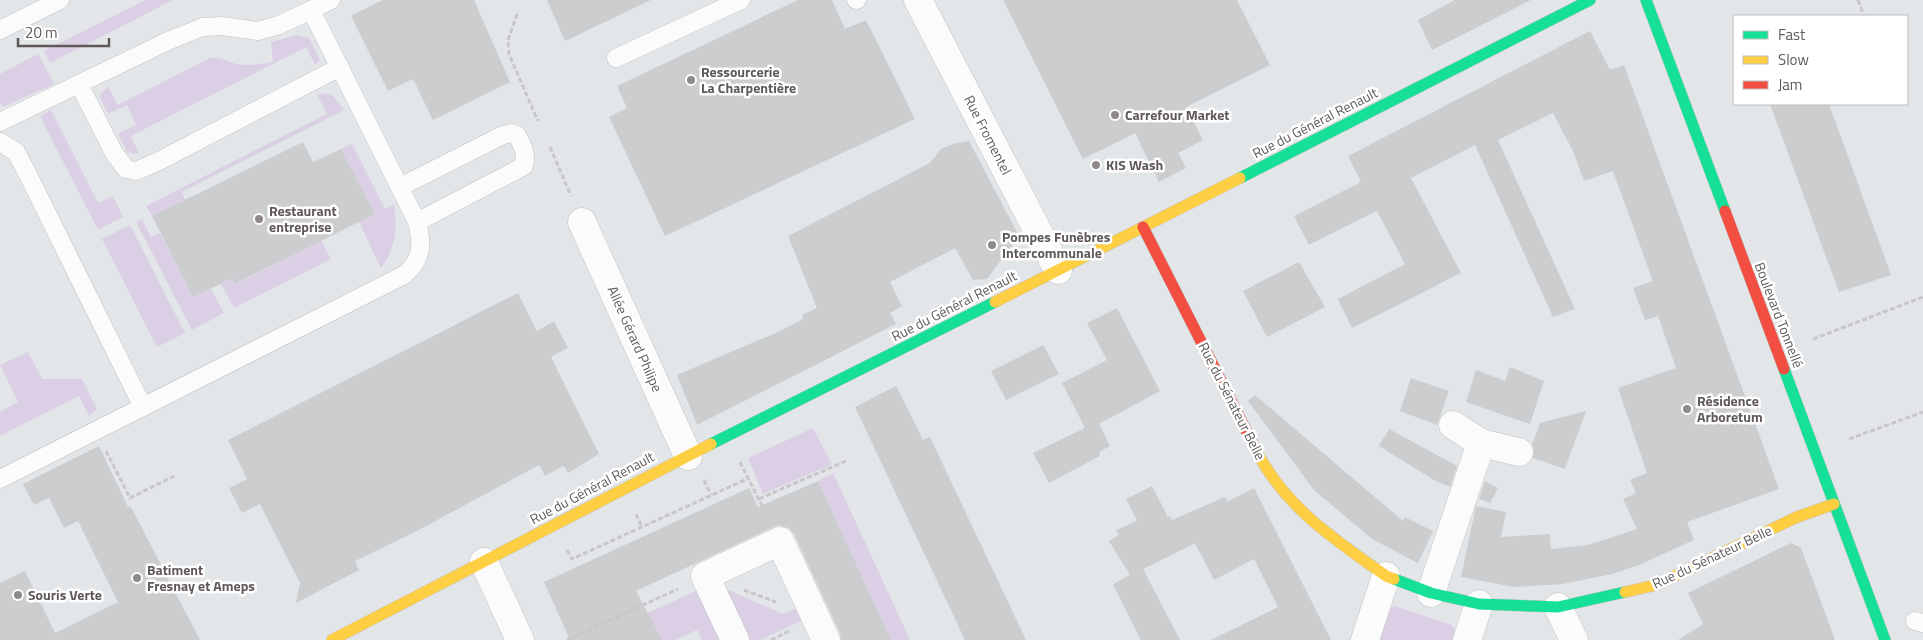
<svg xmlns="http://www.w3.org/2000/svg" width="1923" height="640" font-family="'Titillium Web',sans-serif">
<rect width="100%" height="100%" fill="#e3e6e8"/>
<g fill="#dacfe5">
<polygon points="146,0 173,0 50,63 44,51"/>
<path d="M297,35l12,3 11,22 -5,5 -9,-18 -175,89 8,18 -11,-1 -10,-19 18,-9 -9,-20 -19,9 -8,-17 1,-4 7,-6 10,18 92,-47c10,-2 17,4 27,6 12,2 24,0 36,-2l-2,-20z"/>
<polygon points="38,54 54,84 3,107 0,102 0,74"/>
<polygon points="324,93 333,96 344,110 182,192 185,200 152,216 146,206 327,114 317,95"/>
<polygon points="51,110 98,203 113,196 123,217 98,230 40,116"/>
<path d="M352,144l33,65 9,-4c4,21 1,46 -13,63l-22,-46 16,-8 -34,-65z"/>
<polygon points="142,219 151,237 160,233 193,297 211,289 224,313 192,330 136,222"/>
<polygon points="130,225 185,333 157,347 102,239"/>
<polygon points="321,241 331,259 234,308 221,284 233,278 236,284"/>
<polygon points="28,352 42,379 82,379 97,409 89,416 79,396 0,436 0,412 18,402 0,365"/>
<polygon points="813,428 832,464 763,494 748,458"/>
<polygon points="833,473 910,640 891,640 818,481"/>
<polygon points="717,585 783,614 799,607 805,619 760,640 742,640"/>
<polygon points="705,587 729,640 702,640 697,630 675,640 588,640"/>
<polygon points="1395,606 1452,625 1457,634 1455,640 1375,640 1385,612"/>
</g>
<g fill="#cbcdcf">
<polygon points="383,0 474,0 510,82 433,120 413,79 388,91 351,16"/>
<polygon points="547,0 651,0 565,41"/>
<polygon points="798,0 832,0 845,29 866,20 915,119 665,236 609,117 627,108 617,86"/>
<polygon points="1003,0 1237,0 1270,65 1186,107 1203,140 1178,153 1186,168 1159,182 1135,133 1083,159"/>
<polygon points="1455,0 1531,0 1432,50 1418,20"/>
<polygon points="1590,31 1610,70 1624,65 1779,489 1687,522 1694,540 1639,565 1612,574 1563,584 1514,587 1461,577 1476,506 1506,512 1501,537 1550,534 1551,549 1588,545 1637,529 1623,499 1636,493 1630,480 1647,473 1618,388 1676,368 1658,316 1645,320 1633,288 1653,281 1613,171 1584,181 1573,151 1553,113 1498,140 1575,309 1553,317 1475,145 1411,178 1461,273 1352,328 1338,299 1405,264 1377,211 1309,245 1294,216 1361,182 1348,156"/>
<polygon points="1770,104 1829,104 1891,275 1839,292"/>
<polygon points="969,141 1019,236 987,279 973,280 955,248 890,282 902,306 890,313 896,324 697,425 677,375 780,331 803,319 802,315 817,308 788,236 930,163 941,149 956,143"/>
<polygon points="303,142 313,162 341,149 375,214 235,284 233,278 193,297 152,216"/>
<polygon points="1299,262 1325,307 1267,337 1243,291"/>
<polygon points="518,293 537,331 554,321 568,348 551,357 599,454 568,473 564,466 545,476 539,465 417,531 355,561 359,570 296,603 300,583 260,504 242,513 229,488 247,479 228,440"/>
<polygon points="1117,308 1160,391 1099,424 1110,446 1099,452 1100,456 1049,483 1033,453 1085,428 1062,383 1107,360 1087,323"/>
<polygon points="1043,345 1059,374 1006,400 991,371"/>
<polygon points="1510,367 1544,381 1530,424 1466,402 1476,370 1505,381"/>
<polygon points="1411,378 1449,391 1437,425 1400,411"/>
<polygon points="896,386 923,440 930,437 1026,640 965,640 855,407"/>
<polygon points="1255,395 1403,521 1405,517 1433,531 1418,563 1372,539 1314,490 1248,401"/>
<polygon points="1586,411 1565,469 1533,458 1534,448 1532,445 1540,423"/>
<polygon points="1389,429 1457,466 1450,487 1434,480 1379,446"/>
<polygon points="99,446 128,507 131,507 200,640 0,640 0,583 25,571 55,633 118,602 78,521 64,528 49,498 34,505 23,484"/>
<polygon points="818,481 891,640 841,640 840,633 794,534 789,528 778,525 636,591 662,640 570,640 544,582 749,488 758,507"/>
<polygon points="1485,481 1498,488 1490,503 1479,499"/>
<polygon points="1152,486 1168,517 1170,516 1172,520 1225,497 1227,502 1254,488 1331,640 1211,640 1278,607 1254,559 1214,580 1195,543 1143,569 1180,640 1141,640 1113,584 1130,575 1109,541 1119,535 1116,530 1137,521 1126,499"/>
<polygon points="1791,543 1801,548 1835,640 1678,640 1703,624 1688,593"/>
</g>
<g fill="none" stroke-linecap="round" stroke-linejoin="round">
<g stroke="#c3c2c2" stroke-width="19">
<g id="lane">
<polyline points="856,0 857,0"/>
<polyline points="311,10 331,0"/>
<polyline points="0,30 60,0"/>
<polyline points="616,58 741,0"/>
<polyline points="79,84 114,153 126,169 136,171 157,162 340,67"/>
<path d="M0,122l170,-82 33,-13 19,-1 36,5 21,-6 32,-15 106,212c6,23 5,38 -13,53l-404,204"/>
<polyline points="0,142 16,152 27,173 143,407"/>
<path d="M400,187l103,-52 9,-2 5,2c6,12 10,18 7,31l-107,56"/>
<polyline points="1915,621 1923,623"/>
</g>
</g>
<g stroke="#c3c2c2" stroke-width="29">
<g id="street">
<polyline points="918,0 1058,270"/>
<polyline points="582,222 688,456"/>
<polyline points="1453,425 1481,443 1519,452"/>
<polyline points="484,562 520,640"/>
<polyline points="1431,593 1481,443"/>
<polyline points="1558,607 1574,640"/>
<polyline points="735,640 705,576 780,541 826,640"/>
<polyline points="1365,640 1386,576"/>
<polyline points="1467,640 1479,604"/>
</g>
</g>
<g stroke="#c4c2c3" stroke-width="12">
<g id="fast">
<polyline points="1646,0 1725,211"/>
<polyline points="1240,178 1590,0"/>
<polyline points="1784,369 1885,640"/>
<polyline points="711,444 995,302"/>
<polyline points="1394,579 1431,593 1479,604 1558,607 1625,592"/>
</g>
</g>
<g stroke="#c4c2c3" stroke-width="12">
<g id="slow">
<polyline points="995,302 1240,178"/>
<path d="M1255,448c29,59 79,91 131,128l8,3"/>
<polyline points="1625,592 1656,585 1797,517 1834,504"/>
<polyline points="332,640 711,444"/>
</g>
</g>
<g stroke="#c4c2c3" stroke-width="12">
<g id="jam">
<polyline points="1725,211 1784,369"/>
<polyline points="1143,227 1255,448"/>
</g>
</g>
<g stroke="#c9c5c9" stroke-width="3" stroke-dasharray="5 2.5" stroke-linecap="butt">
<polyline points="1858,0 1864,16"/>
<polyline points="517,14 508,40 509,54 538,121"/>
<polyline points="550,147 571,196"/>
<polyline points="1813,339 1923,297"/>
<polyline points="1849,439 1923,412"/>
<polyline points="106,451 130,498 176,475"/>
<polyline points="740,462 762,506"/>
<polyline points="704,480 711,495"/>
<polyline points="759,499 846,461"/>
<polyline points="636,514 642,527"/>
<polyline points="567,550 572,559 749,478"/>
<polyline points="744,590 776,602"/>
<polyline points="567,640 678,589"/>
<polyline points="771,640 791,630"/>
</g>
<use href="#lane" stroke="#fbfbfc" stroke-width="18"/>
<use href="#street" stroke="#fbfbfc" stroke-width="28"/>
<use href="#fast" stroke="#16e098" stroke-width="11"/>
<use href="#slow" stroke="#ffcf43" stroke-width="11"/>
<use href="#jam" stroke="#f24e42" stroke-width="11"/>
</g>
<g fill="#8e8a8b" stroke="#fff" stroke-width="2">
<circle cx="691" cy="80" r="5"/>
<circle cx="1115" cy="115" r="5"/>
<circle cx="1096" cy="165" r="5"/>
<circle cx="259" cy="219" r="5"/>
<circle cx="992" cy="245" r="5"/>
<circle cx="1687" cy="409" r="5"/>
<circle cx="137" cy="578" r="5"/>
<circle cx="18" cy="595" r="5"/>
</g>
<g text-anchor="middle" stroke-width="5" stroke-linejoin="round" paint-order="stroke">
<g font-size="14" font-weight="bold" fill="#605959" stroke="#fff" text-anchor="start">
<text x="701" y="77">Ressourcerie<tspan x="701" dy="16">La Charpentière</tspan></text>
<text x="1125" y="120">Carrefour Market</text>
<text x="1106" y="170">KIS Wash</text>
<text x="269" y="216">Restaurant<tspan x="269" dy="16">entreprise</tspan></text>
<text x="1002" y="242">Pompes Funèbres<tspan x="1002" dy="16">Intercommunale</tspan></text>
<text x="1697" y="406">Résidence<tspan x="1697" dy="16">Arboretum</tspan></text>
<text x="147" y="575">Batiment<tspan x="147" dy="16">Fresnay et Ameps</tspan></text>
<text x="28" y="600">Souris Verte</text>
</g>
<g font-size="14" fill="#605959" stroke="#fff">
<text transform="translate(1315 123) rotate(-27)" y="5">Rue du Général Renault</text>
<text transform="translate(988 135) rotate(63)" y="5">Rue Fromentel</text>
<text transform="translate(954 306) rotate(-27)" y="5">Rue du Général Renault</text>
<text transform="translate(1779 315) rotate(69)" y="5">Boulevard Tonnellé</text>
<text transform="translate(635 339) rotate(66)" y="5">Allée Gérard Philipe</text>
<text transform="translate(1232 401) rotate(63)" y="5">Rue du Sénateur Belle</text>
<text transform="translate(592 488) rotate(-28)" y="5">Rue du Général Renault</text>
<text transform="translate(1712 557) rotate(-25)" y="5">Rue du Sénateur Belle</text>
</g>
</g>
<rect x="1733" y="15" width="175" height="90" fill="#ffffff" stroke="#bfbdbd"/>
<rect x="1743" y="31" width="25" height="8" fill="#16e098" stroke="#bfbdbd"/>
<text x="1778" y="40" font-size="15" fill="#605959">Fast</text>
<rect x="1743" y="56" width="25" height="8" fill="#ffcf43" stroke="#bfbdbd"/>
<text x="1778" y="65" font-size="15" fill="#605959">Slow</text>
<rect x="1743" y="81" width="25" height="8" fill="#f24e42" stroke="#bfbdbd"/>
<text x="1778" y="90" font-size="15" fill="#605959">Jam</text>
<path d="M18 38v8h91v-8" fill="none" stroke="#605959" stroke-width="2.5"/>
<text x="25" y="38" font-size="15" fill="#605959" stroke="#ffffff" stroke-width="4" paint-order="stroke">20 m</text>
</svg>
